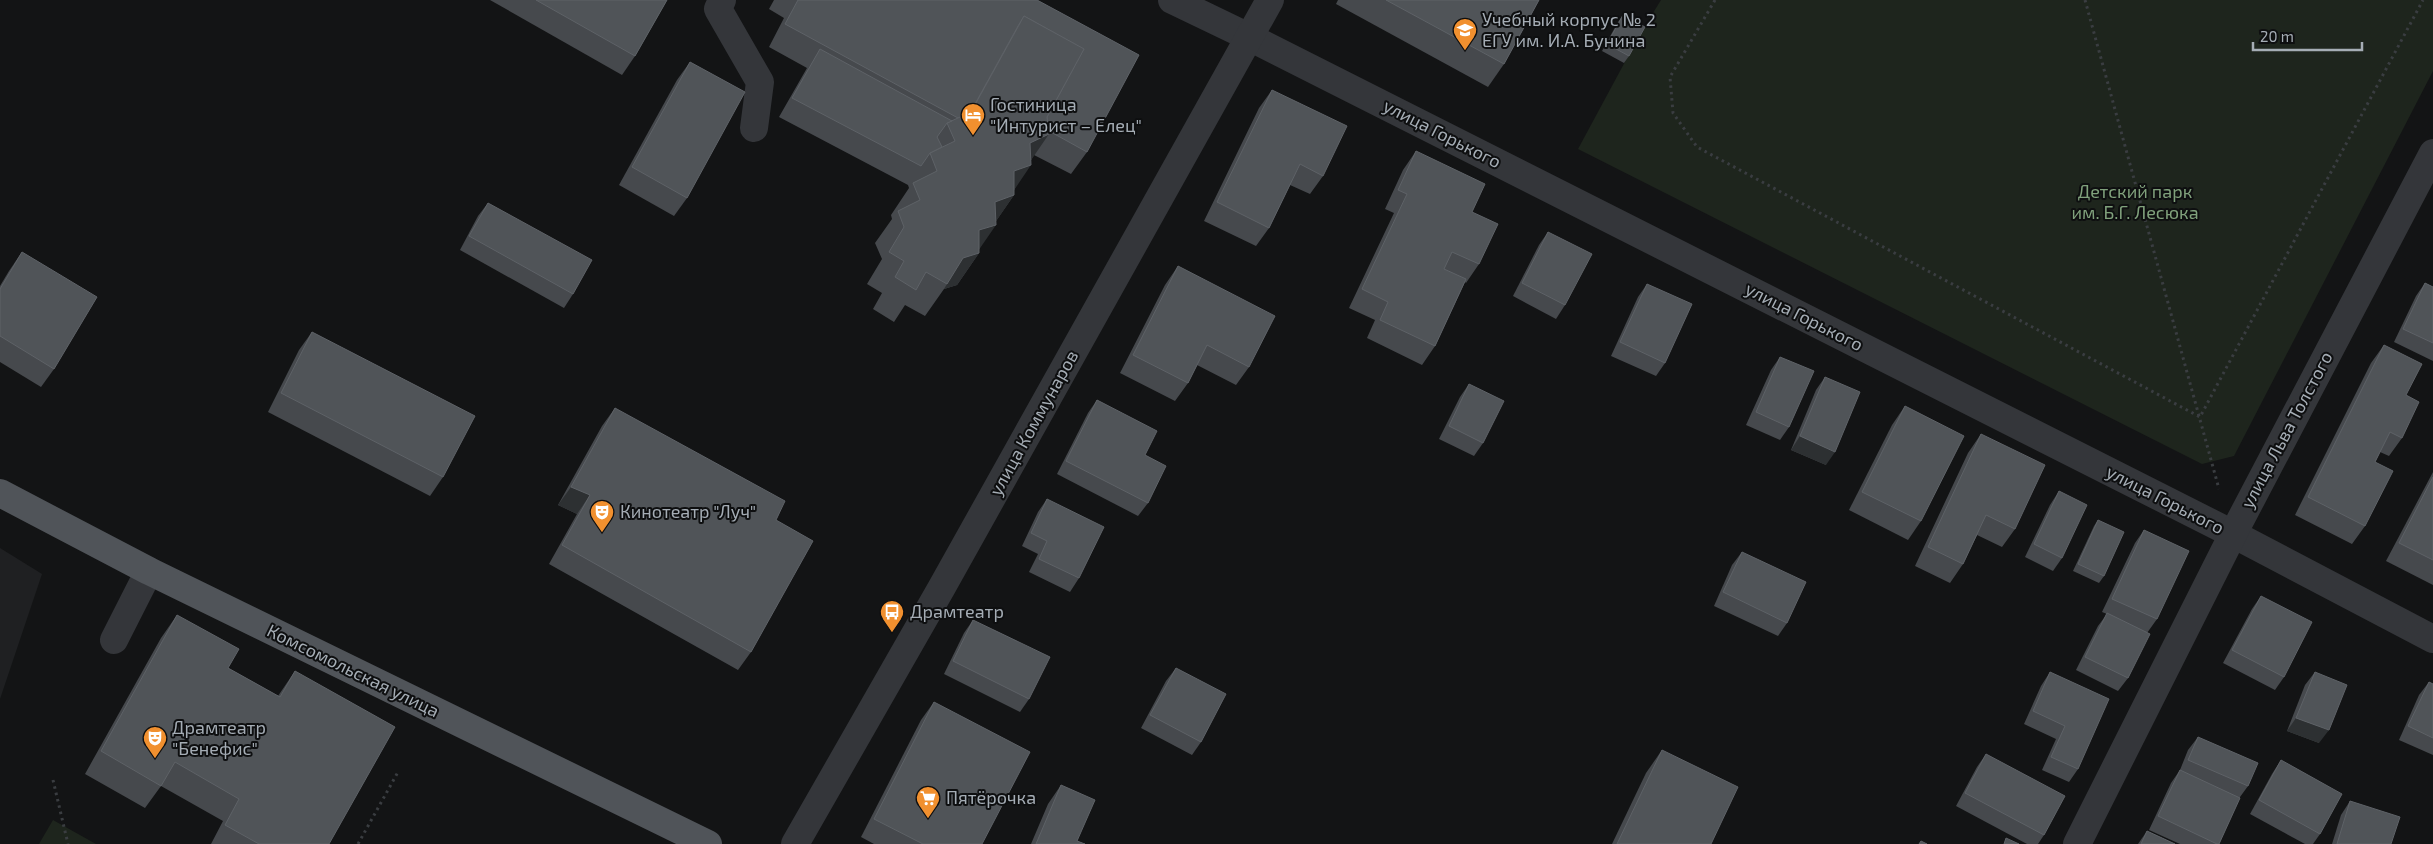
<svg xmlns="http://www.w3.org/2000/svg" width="2433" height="844" font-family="'Exo 2',sans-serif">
<rect width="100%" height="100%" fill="#131415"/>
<polygon fill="#1f2022" points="0,548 42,574 0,699"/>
<g fill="#1e251d">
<polygon points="1661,0 2433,0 2433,71 2234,456 2202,464 1578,149 1640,34"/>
<polygon points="53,820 96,844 39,844"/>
</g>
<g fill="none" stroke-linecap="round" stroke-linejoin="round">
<g stroke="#3a3d41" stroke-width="3" stroke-dasharray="2.5 4" stroke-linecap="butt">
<polyline points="1715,0 1670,77 1673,113 1697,147 2200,417 2423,0"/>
<polyline points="2085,0 2219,489"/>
<polyline points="53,780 68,844"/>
<polyline points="358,844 398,772"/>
</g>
<g stroke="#34363a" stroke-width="28">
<polyline points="722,0 718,9 760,82 754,128"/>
<polyline points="1172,0 1249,37 2233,534 2433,639"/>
<polyline points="114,640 149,571"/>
<polyline points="795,844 942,587 1270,0"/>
<polyline points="2077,844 2233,534 2433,153"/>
</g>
<polyline stroke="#505459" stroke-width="28" points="0,493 149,571 708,844"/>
</g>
<g fill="#46494d">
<polygon points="490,0 667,0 635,56 622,75"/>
<polygon points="774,0 1037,0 1087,152 1071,174 1034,155 1014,190 1014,195 996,221 979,249 979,253 957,285 944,289 925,316 905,305 894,322 873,309 882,293 867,284 882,259 875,243 892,219 891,215 909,188 908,185 779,117 807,68 769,47 784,18 769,9"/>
<polygon points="1338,0 1539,0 1504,64 1488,87 1336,4"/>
<polygon points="1623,15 1629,56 1624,63 1602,51 1618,22"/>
<polygon points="690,62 687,198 674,216 619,185 677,80"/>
<polygon points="1272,90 1323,176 1310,194 1290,185 1269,228 1256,246 1204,221 1259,108"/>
<polygon points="1416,151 1472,212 1479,264 1466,283 1465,282 1435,346 1422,365 1367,338 1375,320 1349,308 1394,213 1385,209 1403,170"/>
<polygon points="488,203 573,294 564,308 460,250 478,216"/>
<polygon points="1548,232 1565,305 1556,319 1513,296 1539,245"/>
<polygon points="22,252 54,369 41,387 0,362 0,286 9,271"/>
<polygon points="1178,266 1249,367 1236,385 1197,365 1188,383 1175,401 1120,373 1165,285"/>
<polygon points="2425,283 2433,287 2433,361 2394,342 2416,296"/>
<polygon points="1647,284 1665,363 1656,376 1611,356 1638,297"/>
<polygon points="312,332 443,477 430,496 268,412 299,350"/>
<polygon points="2384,345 2406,395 2402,438 2389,456 2380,452 2375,462 2365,526 2352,544 2295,515 2371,363"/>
<polygon points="1780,357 1789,427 1780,440 1746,425 1771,370"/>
<polygon points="1825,377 1826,465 1791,450 1816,390"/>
<polygon points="1469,384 1483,443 1474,456 1439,439 1460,397"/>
<polygon points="1097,400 1145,455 1148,503 1138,516 1057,474 1088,413"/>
<polygon points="1905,406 1921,521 1908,540 1849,510 1892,425"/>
<polygon points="615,408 776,520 751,652 738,670 549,564 577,514 558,505 602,426"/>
<polygon points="1981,434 2015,529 2002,547 1977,535 1963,564 1950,583 1915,566 1968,453"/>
<polygon points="2433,472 2433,585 2386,561"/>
<polygon points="2059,491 2062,558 2053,571 2025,557 2050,505"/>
<polygon points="1047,499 1079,578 1070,592 1029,572 1038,554 1022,546 1038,512"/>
<polygon points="2098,520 2104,576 2099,583 2073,571 2094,526"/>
<polygon points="2144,530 2157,619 2147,633 2128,678 2118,691 2076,670 2098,626 2107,614 2102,612 2135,543"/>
<polygon points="1742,552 1787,623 1778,636 1714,606 1732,565"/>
<polygon points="2261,596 2284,677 2275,690 2223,663 2252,609"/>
<polygon points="177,615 228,668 278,696 295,671 329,844 211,844 223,821 161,786 145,808 85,774 161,638"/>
<polygon points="973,620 1029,699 1020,712 944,674 964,633"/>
<polygon points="1176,668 1201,742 1192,755 1141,728 1166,681"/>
<polygon points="2050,672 2078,769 2069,782 2042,770 2056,739 2024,724 2041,686"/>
<polygon points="2315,672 2319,743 2287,731 2305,685"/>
<polygon points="2429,682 2433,684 2433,755 2399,740 2419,695"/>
<polygon points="934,702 982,844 874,844 861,837 921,720"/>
<polygon points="2198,737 2248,786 2240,797 2219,844 2180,844 2149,830 2171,783 2180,770 2188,750"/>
<polygon points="1662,750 1711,844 1612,844 1646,773"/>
<polygon points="1986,754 2044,835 2038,844 2027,844 1956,806 1977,767"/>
<polygon points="2281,760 2320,834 2313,844 2305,844 2250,814 2272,774"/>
<polygon points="1061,785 1077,841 1085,844 1031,844 1048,804"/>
<polygon points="2350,801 2391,844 2332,844 2341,815"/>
<polygon points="2147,831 2175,844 2138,844"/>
</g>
<g fill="#2d3032">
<polygon points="1049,134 1027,166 1031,165 1010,196 1014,195 992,227 996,225 976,254 979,253 957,285 944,289 947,284 972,234 1030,143"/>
<polygon points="1800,436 1835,452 1826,465 1791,450"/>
<polygon points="571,487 590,495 577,514 558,505"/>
<polygon points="2296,718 2329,730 2319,743 2287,731"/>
</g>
<g fill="#505458" stroke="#5e6267">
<polygon points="536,0 667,0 635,56"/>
<polygon points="798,0 1037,0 1139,55 1087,152 1049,131 1047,117 1084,49 1024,16 1018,26 970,113 958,118 785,24"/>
<polygon points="1386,0 1539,0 1504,64"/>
<polygon points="1623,15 1645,27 1629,56 1607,44"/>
<polygon points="1024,16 1084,49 1047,117 1049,134 1030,143 1031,165 1014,171 1014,195 995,202 996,225 979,230 979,253 963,258 947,284 926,272 916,290 895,277 904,261 889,252 904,227 898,211 920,200 913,183 937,171 930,153 955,141 947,123 971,112"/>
<polygon points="820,49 952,121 947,123 937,137 942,147 930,153 921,166 792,98"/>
<polygon points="690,62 745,92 687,198 632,167"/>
<polygon points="1272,90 1347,126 1323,176 1300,164 1269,228 1217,202"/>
<polygon points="1416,151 1485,184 1472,212 1498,224 1479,264 1452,252 1444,269 1466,279 1435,346 1380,320 1388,302 1362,289 1407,194 1398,190"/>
<polygon points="488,203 592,260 573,294 469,236"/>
<polygon points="1548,232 1592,254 1565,305 1522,283"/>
<polygon points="22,252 97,297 54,369 0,336 0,289"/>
<polygon points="1178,266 1275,316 1249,367 1207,345 1188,383 1133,355"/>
<polygon points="2425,283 2433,287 2433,343 2403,329"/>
<polygon points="1647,284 1692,304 1665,363 1620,342"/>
<polygon points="312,332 475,416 443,477 281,393"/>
<polygon points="2384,345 2422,364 2406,395 2419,402 2402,438 2390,432 2375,462 2393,471 2365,526 2308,497"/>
<polygon points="1780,357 1814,371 1789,427 1756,412"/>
<polygon points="1825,377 1860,392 1835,452 1800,436"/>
<polygon points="1469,384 1504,401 1483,443 1449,426"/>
<polygon points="1097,400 1157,431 1145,455 1166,466 1148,503 1066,461"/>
<polygon points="1905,406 1964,436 1921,521 1862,492"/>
<polygon points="615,408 785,501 776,520 813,541 751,652 562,545 590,495 571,487"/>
<polygon points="1981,434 2045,465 2015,529 1986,515 1963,564 1928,547"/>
<polygon points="2433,477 2433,560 2399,543"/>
<polygon points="2059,491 2087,505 2062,558 2034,544"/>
<polygon points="1047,499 1104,527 1079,578 1039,559 1047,541 1031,533"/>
<polygon points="2098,520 2124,532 2104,576 2078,564"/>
<polygon points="2144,530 2189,551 2157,619 2112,599"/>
<polygon points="1742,552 1806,582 1787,623 1723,592"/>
<polygon points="2261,596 2312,622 2284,677 2232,650"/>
<polygon points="2107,613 2150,634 2128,678 2085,657"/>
<polygon points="177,615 239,649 228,668 280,697 295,671 395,727 329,844 259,844 225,825 239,799 175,762 161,786 101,751"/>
<polygon points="973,620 1050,657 1029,699 953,661"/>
<polygon points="1176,668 1226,694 1201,742 1150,715"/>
<polygon points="2050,672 2109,699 2078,769 2051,757 2065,726 2033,711"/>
<polygon points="2315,672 2347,685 2329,730 2296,718"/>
<polygon points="2429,682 2433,684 2433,738 2408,726"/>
<polygon points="934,702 1030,752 982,844 923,844 874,819"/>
<polygon points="2198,737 2258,763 2248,786 2188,760"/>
<polygon points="1662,750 1738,787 1711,844 1617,844"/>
<polygon points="1986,754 2065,796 2044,835 1965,793"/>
<polygon points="2281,760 2342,794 2320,834 2259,800"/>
<polygon points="2180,770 2240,798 2219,844 2217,844 2158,816"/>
<polygon points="1061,785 1095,800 1077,841 1085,844 1036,844"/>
<polygon points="2350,801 2400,817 2391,844 2337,844"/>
<polygon points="2147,831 2175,844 2141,844"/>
<polygon points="2006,838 2019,844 2004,844"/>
<polygon points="1921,841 1927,844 1919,844"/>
</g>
<defs>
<g id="university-pin" transform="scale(1.25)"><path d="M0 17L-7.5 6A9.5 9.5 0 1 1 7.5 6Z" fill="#f1902f" stroke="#0e0f10"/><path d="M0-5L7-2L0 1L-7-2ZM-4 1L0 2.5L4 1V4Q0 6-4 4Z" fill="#fff"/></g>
<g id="hotel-pin" transform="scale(1.25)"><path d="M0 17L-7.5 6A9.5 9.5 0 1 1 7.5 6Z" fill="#f1902f" stroke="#0e0f10"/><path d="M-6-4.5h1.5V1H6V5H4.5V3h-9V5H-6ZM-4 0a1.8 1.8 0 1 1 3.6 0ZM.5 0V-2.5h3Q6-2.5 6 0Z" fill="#fff"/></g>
<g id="theatre-pin" transform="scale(1.25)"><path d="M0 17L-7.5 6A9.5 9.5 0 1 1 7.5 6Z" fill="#f1902f" stroke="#0e0f10"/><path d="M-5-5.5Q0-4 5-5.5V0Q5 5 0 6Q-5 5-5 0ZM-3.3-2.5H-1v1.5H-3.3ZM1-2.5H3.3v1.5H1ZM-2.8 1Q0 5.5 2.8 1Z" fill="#fff"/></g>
<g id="bus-pin" transform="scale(1.25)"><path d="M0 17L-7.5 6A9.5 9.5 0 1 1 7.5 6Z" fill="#f1902f" stroke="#0e0f10"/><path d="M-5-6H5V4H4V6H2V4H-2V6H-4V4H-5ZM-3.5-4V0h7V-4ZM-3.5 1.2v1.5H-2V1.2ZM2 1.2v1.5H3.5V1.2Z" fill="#fff"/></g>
<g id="supermarket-pin" transform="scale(1.25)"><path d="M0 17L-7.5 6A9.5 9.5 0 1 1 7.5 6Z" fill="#f1902f" stroke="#0e0f10"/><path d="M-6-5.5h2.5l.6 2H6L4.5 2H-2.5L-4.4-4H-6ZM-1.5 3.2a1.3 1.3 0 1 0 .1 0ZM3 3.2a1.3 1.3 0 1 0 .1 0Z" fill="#fff"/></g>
</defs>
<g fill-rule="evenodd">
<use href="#university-pin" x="1465" y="30"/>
<use href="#hotel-pin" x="973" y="115"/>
<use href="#theatre-pin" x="602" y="512"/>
<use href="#bus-pin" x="892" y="612"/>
<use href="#theatre-pin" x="155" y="738"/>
<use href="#supermarket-pin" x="928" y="798"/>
</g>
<g text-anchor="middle" stroke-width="4" stroke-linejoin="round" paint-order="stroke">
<g font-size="18" fill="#a5adb5" stroke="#0e0f10" text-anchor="start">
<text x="1482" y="26">Учебный корпус № 2<tspan x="1482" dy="21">ЕГУ им. И.А. Бунина</tspan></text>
<text x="990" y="111">Гостиница<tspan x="990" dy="21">"Интурист – Елец"</tspan></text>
<text x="620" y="518">Кинотеатр "Луч"</text>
<text x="910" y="618">Драмтеатр</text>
<text x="172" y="734">Драмтеатр<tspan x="172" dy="21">"Бенефис"</tspan></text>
<text x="946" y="804">Пятёрочка</text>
</g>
<g font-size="18" fill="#a5adb5" stroke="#0e0f10">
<text transform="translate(1442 134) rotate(27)" y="6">улица Горького</text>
<text transform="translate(1804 317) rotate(27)" y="6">улица Горького</text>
<text transform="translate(1034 423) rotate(-61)" y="6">улица Коммунаров</text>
<text transform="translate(2287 430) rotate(-62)" y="6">улица Льва Толстого</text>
<text transform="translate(2165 500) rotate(27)" y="6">улица Горького</text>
<text transform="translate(353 671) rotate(26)" y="6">Комсомольская улица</text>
</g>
<g font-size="18" fill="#80a17c" stroke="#0e0f10">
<text x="2135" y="198">Детский парк<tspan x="2135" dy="21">им. Б.Г. Лесюка</tspan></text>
</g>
</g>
<path d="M2253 42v8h109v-8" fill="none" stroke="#a5adb5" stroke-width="2.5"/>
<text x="2260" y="42" font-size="15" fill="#a5adb5" stroke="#0e0f10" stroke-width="4" paint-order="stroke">20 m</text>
</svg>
